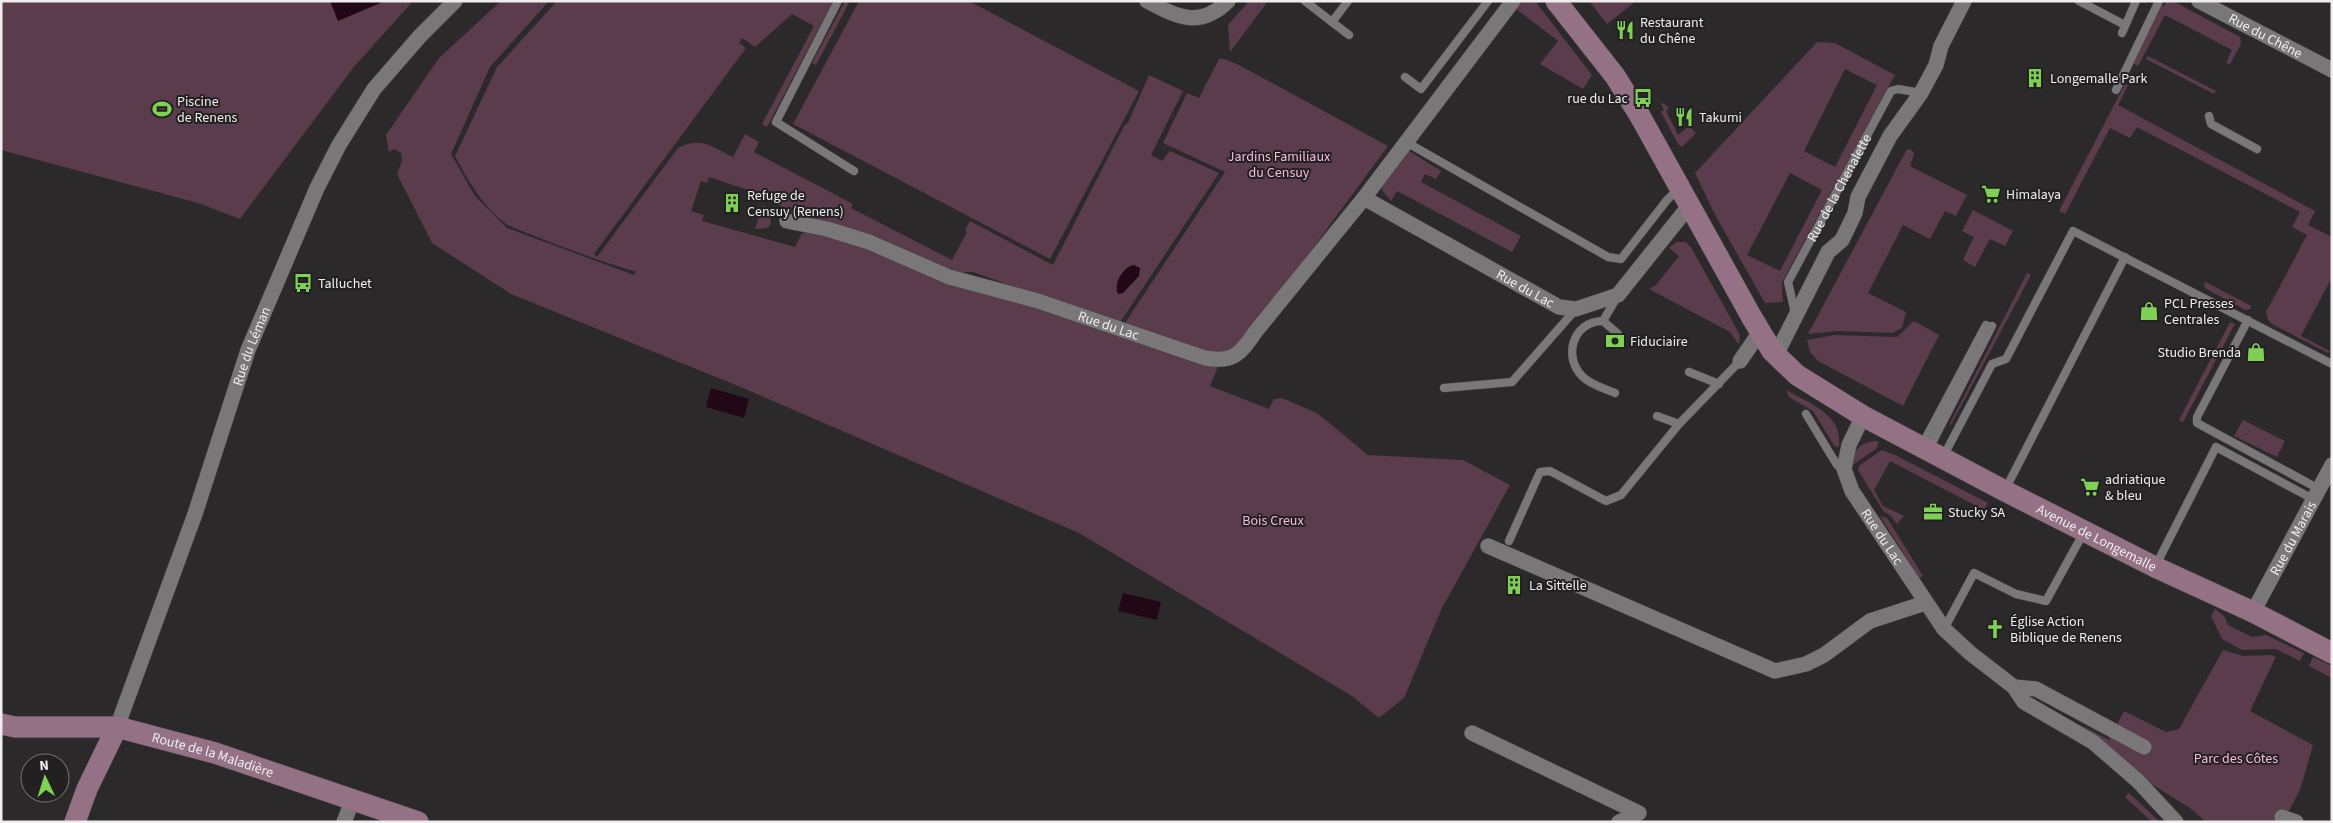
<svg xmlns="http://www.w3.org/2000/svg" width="2333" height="823" font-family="'Source Sans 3',sans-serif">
<rect width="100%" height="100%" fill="#2c292b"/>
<g fill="#5a3c4c" fill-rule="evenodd">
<polygon points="1,1 413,1 353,68 240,219 198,203 1,150"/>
<path d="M501,1h48l-59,66 -39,87 24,42 32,32 127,47 2,-4c-8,1 -121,-41 -130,-47 -23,-17 -38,-43 -51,-68l42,-89 60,-66h276l-66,126 -5,-3 52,-98 -22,-12 -37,33 -13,-9 -3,5 7,5 -152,206 3,3 81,-109c23,-12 34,-1 55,9l12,-23 14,8 -5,10 99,52 -2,4 101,52 15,-28 -2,-2 5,-9 83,44 71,-139 4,-3 21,-48 34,16 -32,64 11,6 8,-10 49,22 -100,151 -146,-52 -23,1 -107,-45 -49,-14 -31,-19 -54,-18 -2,6 -6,-2 -10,30 13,4 -2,6 93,26 7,-14 8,-2 12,2 190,67 206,67 -8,19 59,23 5,-10 8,-1 35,15 51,42 95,5 47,25 -69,125 -37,88 -25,20 -27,-22 -273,-163 -336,-145 -232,-94 -79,-51 -35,-69 5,-13 -1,-8 -7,-4 -5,3 -3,-17 53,-77z"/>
<polygon points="845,1 850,1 816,65 812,63"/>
<polygon points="859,1 969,1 1139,91 1050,259 793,124"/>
<polygon points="1249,1 1268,1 1230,52 1228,25"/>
<polygon points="1522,1 1535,1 1592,75 1583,89 1540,64 1558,41 1516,9"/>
<polygon points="1589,1 1636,1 1607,24"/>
<polygon points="2167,1 2173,1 2240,37 2241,44 2230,64 2226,63 2232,50 2165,15 2138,66 2132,63 2162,5 2164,6"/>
<path d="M1817,42l18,1 60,32 -113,207 1,20 -18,1 -51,-90 -19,-40zM1845,69l32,16 -42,82 -31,-16zM1790,173l32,17 -42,81 -33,-16z"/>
<polygon points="2148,56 2216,91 2214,94 2146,59"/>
<polygon points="1219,59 1224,59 1239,65 1388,146 1288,282 1235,348 1222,356 1123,326 1225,172 1163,143 1187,93 1199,98"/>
<polygon points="2125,84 2128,85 2118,105 2315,211 2308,225 2332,237 2332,277 2301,336 2330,351 2328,353 2272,324 2268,320 2266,312 2307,235 2292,227 2300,212 2137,127 2130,138 2110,128 2065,214 2059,211"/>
<polygon points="1663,103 1669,108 1666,111 1678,135 1689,126 1696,133 1682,147 1678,144 1661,112 1664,110 1661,104"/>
<polygon points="1406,149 1441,171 1436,179 1425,174 1421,182 1521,236 1512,252 1397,191 1391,201 1382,190 1381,184"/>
<polygon points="1907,149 1912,150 1914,154 1910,166 1967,195 1956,216 1945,211 1930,239 1903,225 1868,293 1906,312 1902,328 1892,333 1838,331 1808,334"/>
<polygon points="763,205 768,209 771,223 768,228 755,229"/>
<polygon points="1973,210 2013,231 2005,246 1990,239 1975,267 1963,260 1974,237 1962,231"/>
<polygon points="1677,242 1686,242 1692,249 1740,335 1739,345 1730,332 1649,289 1656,285 1679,256 1669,248"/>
<polygon points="2027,273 2031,275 1951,425 1949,425"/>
<polygon points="2204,281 2251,306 2250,309 2245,310 2205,288"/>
<polygon points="1914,321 1939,335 1903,406 1818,361 1810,352 1807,340 1834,335 1897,337"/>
<polygon points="2230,322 2235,324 2183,422 2179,420"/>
<path d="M1786,390c24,14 57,24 53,56l-4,1 -22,-36 -24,-14z"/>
<polygon points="2243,420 2285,441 2277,457 2234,436"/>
<path d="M1875,441l4,1 -3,7 -25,17c3,-16 7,-23 24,-25z"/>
<polygon points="1882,450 1895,455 1988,503 1984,510 1890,461 1874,490 1883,506 1904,516 1897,524 1890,515 1884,512 1858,470 1860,465"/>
<polygon points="1880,516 1887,518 1923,576 1919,578"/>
<polygon points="2215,609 2224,616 2228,625 2252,637 2266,635 2304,653 2300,661 2276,649 2242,650 2222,639 2211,616"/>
<polygon points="2223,650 2243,656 2270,655 2276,657 2250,711 2313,745 2301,787 2290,809 2278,822 2206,822 2190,808 2153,785 2081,725 2109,740 2124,711 2166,732 2179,729"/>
<polygon points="2313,657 2332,666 2332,678 2309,666"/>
<polygon points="2129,793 2160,822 2152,822 2125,797"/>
</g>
<g fill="#220717">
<polygon points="330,1 385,1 338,21"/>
<path d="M1134,265l6,3 -1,8 -16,17 -5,1c-5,-11 5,-27 16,-29z"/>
<polygon points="711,388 749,399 744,418 706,407"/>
<polygon points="1123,593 1161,602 1157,620 1118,611"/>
</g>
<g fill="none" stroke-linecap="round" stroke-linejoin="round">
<g stroke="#494748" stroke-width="9">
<g id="lane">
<polyline points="838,1 776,122 854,171"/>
<polyline points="1305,1 1332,22 1348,1"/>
<polyline points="2079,1 2125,25"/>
<polyline points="1332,22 1349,35"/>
<polyline points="2122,33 2136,1"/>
<polyline points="1405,77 1421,89 1488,1"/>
<polyline points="2116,90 2159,1"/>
<polyline points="2209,116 2211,124 2257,149"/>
<polyline points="1406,142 1608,257 1621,259 1667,200 1679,188"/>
<polyline points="1617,297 1603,321 1618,334"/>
<path id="s1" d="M1795,313l-7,-31 103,-191 7,-2 23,4"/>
<polyline points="2248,320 2197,417 2197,423 2319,489"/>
<path d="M1603,321c-30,0 -41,36 -20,56 8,8 23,12 32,16"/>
<polyline points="1689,372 1719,384"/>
<polyline points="1444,388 1512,382 1576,309"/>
<polyline points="1806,414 1837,465 1844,469"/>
<polyline points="1657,416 1679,424"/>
<polyline points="1922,445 1986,325"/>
<polyline points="1929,449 1992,326"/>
<polyline points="1943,457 1992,364 2006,359 2073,231 2332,364"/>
<polyline points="2005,490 2125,257"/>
<polyline points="1509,541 1540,472 1550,471 1606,501 1621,495 1679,424 1740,361"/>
<polyline points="2156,565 2216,447 2313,499"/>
<polyline points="1944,629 1974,573 2016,594 2046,601 2084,532"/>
</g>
</g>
<g stroke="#494748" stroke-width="16">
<g id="street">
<path d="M1147,1c30,16 53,28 81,0"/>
<path id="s2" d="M2199,1l133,69"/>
<path id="s3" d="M1364,198l195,109 17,2 42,-14 71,-89"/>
<path id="s4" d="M787,221l40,8 42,13 80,35 89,24 167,57c29,5 35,-4 51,-27l108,-133 149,-197"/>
<polyline points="1776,355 1828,252 1842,240 1855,213 1858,197 1890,136 1921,93 1936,65 1941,46 1964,1"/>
<polyline points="1740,361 1760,332"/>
<path id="s5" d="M1863,416l-14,29 -5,24 8,22 92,138 26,24 44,34 10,15 69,40 45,39 38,41"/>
<polyline points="1488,546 1775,671 1806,664 1824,655 1870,621 1925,603"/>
<path id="s6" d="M2253,612l79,-147"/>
<polyline points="2014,687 2036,689 2144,747"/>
<path id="s7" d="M117,727l78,-213 53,-164 69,-162 22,-43 35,-56 46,-53 35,-35"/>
<polyline points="1472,733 1639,813 1619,822"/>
<polyline points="2282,817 2296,822"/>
<polyline points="344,822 353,799"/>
</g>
</g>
<g stroke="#494748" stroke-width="22">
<g id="secondary">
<path id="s8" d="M1556,1l59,75 25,40 111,200 21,35 25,24 66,41 142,75 150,76 98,45 79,41"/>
<path id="s9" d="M1,724l14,3h102l98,26 203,69"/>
<polyline points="75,822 87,789 117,727"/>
</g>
</g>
<use href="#lane" stroke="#7a7779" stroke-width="8"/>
<use href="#street" stroke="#7a7779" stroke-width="15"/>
<use href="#secondary" stroke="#947185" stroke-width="21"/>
</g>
<defs>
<g id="restaurant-bare" transform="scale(1.5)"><path d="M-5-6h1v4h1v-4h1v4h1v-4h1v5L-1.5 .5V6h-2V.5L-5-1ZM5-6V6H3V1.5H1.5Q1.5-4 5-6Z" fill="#7ed153" stroke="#222021" stroke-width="2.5" paint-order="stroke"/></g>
<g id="building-bare" transform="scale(1.5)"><path d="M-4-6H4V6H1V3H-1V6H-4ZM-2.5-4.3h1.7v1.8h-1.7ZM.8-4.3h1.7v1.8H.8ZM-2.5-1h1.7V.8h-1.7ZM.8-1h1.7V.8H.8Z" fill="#7ed153" stroke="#222021" stroke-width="2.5" paint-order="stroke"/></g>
<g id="bus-bare" transform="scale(1.5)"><path d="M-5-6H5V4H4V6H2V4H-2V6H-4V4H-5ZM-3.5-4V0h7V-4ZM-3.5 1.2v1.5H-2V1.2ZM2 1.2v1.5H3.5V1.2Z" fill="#7ed153" stroke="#222021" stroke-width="2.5" paint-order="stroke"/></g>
<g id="stadium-bare" transform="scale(1.5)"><path d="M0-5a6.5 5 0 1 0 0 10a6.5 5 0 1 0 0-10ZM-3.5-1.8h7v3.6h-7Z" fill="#7ed153" stroke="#222021" stroke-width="2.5" paint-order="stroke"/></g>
<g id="supermarket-bare" transform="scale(1.5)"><path d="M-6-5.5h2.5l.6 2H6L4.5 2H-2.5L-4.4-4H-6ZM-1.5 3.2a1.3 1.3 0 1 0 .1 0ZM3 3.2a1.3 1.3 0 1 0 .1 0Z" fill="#7ed153" stroke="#222021" stroke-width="2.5" paint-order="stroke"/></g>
<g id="shop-bare" transform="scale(1.5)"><path d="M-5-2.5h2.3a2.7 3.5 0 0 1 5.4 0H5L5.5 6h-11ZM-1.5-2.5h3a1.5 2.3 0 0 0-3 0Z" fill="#7ed153" stroke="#222021" stroke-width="2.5" paint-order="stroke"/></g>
<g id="bank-bare" transform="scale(1.5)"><path d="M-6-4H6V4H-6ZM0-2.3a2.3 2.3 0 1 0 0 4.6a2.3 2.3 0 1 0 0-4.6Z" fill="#7ed153" stroke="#222021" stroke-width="2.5" paint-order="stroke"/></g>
<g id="office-bare" transform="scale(1.5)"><path d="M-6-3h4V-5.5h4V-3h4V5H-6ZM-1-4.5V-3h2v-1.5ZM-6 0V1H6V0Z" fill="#7ed153" stroke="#222021" stroke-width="2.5" paint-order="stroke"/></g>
<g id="church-bare" transform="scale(1.5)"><path d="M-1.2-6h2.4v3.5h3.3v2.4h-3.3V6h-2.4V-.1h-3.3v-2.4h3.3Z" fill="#7ed153" stroke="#222021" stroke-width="2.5" paint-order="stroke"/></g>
</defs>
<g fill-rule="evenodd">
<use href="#restaurant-bare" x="1625" y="30"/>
<use href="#building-bare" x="2035" y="78"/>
<use href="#bus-bare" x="1643" y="98"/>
<use href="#stadium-bare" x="162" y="109"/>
<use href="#restaurant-bare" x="1684" y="117"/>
<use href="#supermarket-bare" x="1991" y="194"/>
<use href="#building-bare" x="732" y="203"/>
<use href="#bus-bare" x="303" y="283"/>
<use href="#shop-bare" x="2149" y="311"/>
<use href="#bank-bare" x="1615" y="341"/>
<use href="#shop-bare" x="2256" y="352"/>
<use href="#supermarket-bare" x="2090" y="487"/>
<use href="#office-bare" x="1933" y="512"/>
<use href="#building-bare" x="1514" y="585"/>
<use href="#church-bare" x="1995" y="629"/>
</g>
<g text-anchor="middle" stroke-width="4" stroke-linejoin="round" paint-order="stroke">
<g font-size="14" fill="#efedee" stroke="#222021" text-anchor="start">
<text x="1640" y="27">Restaurant<tspan x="1640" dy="16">du Chêne</tspan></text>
<text x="2050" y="83">Longemalle Park</text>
<text x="1628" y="103" text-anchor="end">rue du Lac</text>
<text x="177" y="106">Piscine<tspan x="177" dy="16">de Renens</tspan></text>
<text x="1699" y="122">Takumi</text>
<text x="2006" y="199">Himalaya</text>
<text x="747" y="200">Refuge de<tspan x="747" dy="16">Censuy (Renens)</tspan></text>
<text x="318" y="288">Talluchet</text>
<text x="2164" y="308">PCL Presses<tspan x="2164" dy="16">Centrales</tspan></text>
<text x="1630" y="346">Fiduciaire</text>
<text x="2241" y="357" text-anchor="end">Studio Brenda</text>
<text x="2105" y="484">adriatique<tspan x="2105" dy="16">&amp; bleu</tspan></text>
<text x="1948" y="517">Stucky SA</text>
<text x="1529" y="590">La Sittelle</text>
<text x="2010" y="626">Église Action<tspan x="2010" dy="16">Biblique de Renens</tspan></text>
</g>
<g font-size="14" fill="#efedee" stroke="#222021">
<text dy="5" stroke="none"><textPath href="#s2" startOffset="75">Rue du Chêne</textPath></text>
<text dy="5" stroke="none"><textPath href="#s1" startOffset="139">Rue de la Chenalette</textPath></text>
<text dy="5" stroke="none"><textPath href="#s3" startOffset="185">Rue du Lac</textPath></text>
<text dy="5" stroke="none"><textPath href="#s4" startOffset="339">Rue du Lac</textPath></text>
<text dy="5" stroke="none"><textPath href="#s7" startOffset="404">Rue du Léman</textPath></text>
<text dy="5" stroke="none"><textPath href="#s5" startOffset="135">Rue du Lac</textPath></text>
<text dy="5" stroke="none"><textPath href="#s8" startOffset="788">Avenue de Longemalle</textPath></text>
<text dy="5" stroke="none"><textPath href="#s6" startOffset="84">Rue du Marais</textPath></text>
<text dy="5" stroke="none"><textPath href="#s9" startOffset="216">Route de la Maladière</textPath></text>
</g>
<g font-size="14" fill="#f9badb" stroke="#222021">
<text x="1279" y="161">Jardins Familiaux<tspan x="1279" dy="16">du Censuy</tspan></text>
<text x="1273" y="525">Bois Creux</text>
<text x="2236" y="763">Parc des Côtes</text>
</g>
</g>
<rect width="2333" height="823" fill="none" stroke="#efedee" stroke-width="5"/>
<g transform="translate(45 778) rotate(356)"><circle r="24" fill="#222021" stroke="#747273"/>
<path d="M0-4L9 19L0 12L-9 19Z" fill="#7ed153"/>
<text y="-8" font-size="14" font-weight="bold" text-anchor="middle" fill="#efedee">N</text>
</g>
</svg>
